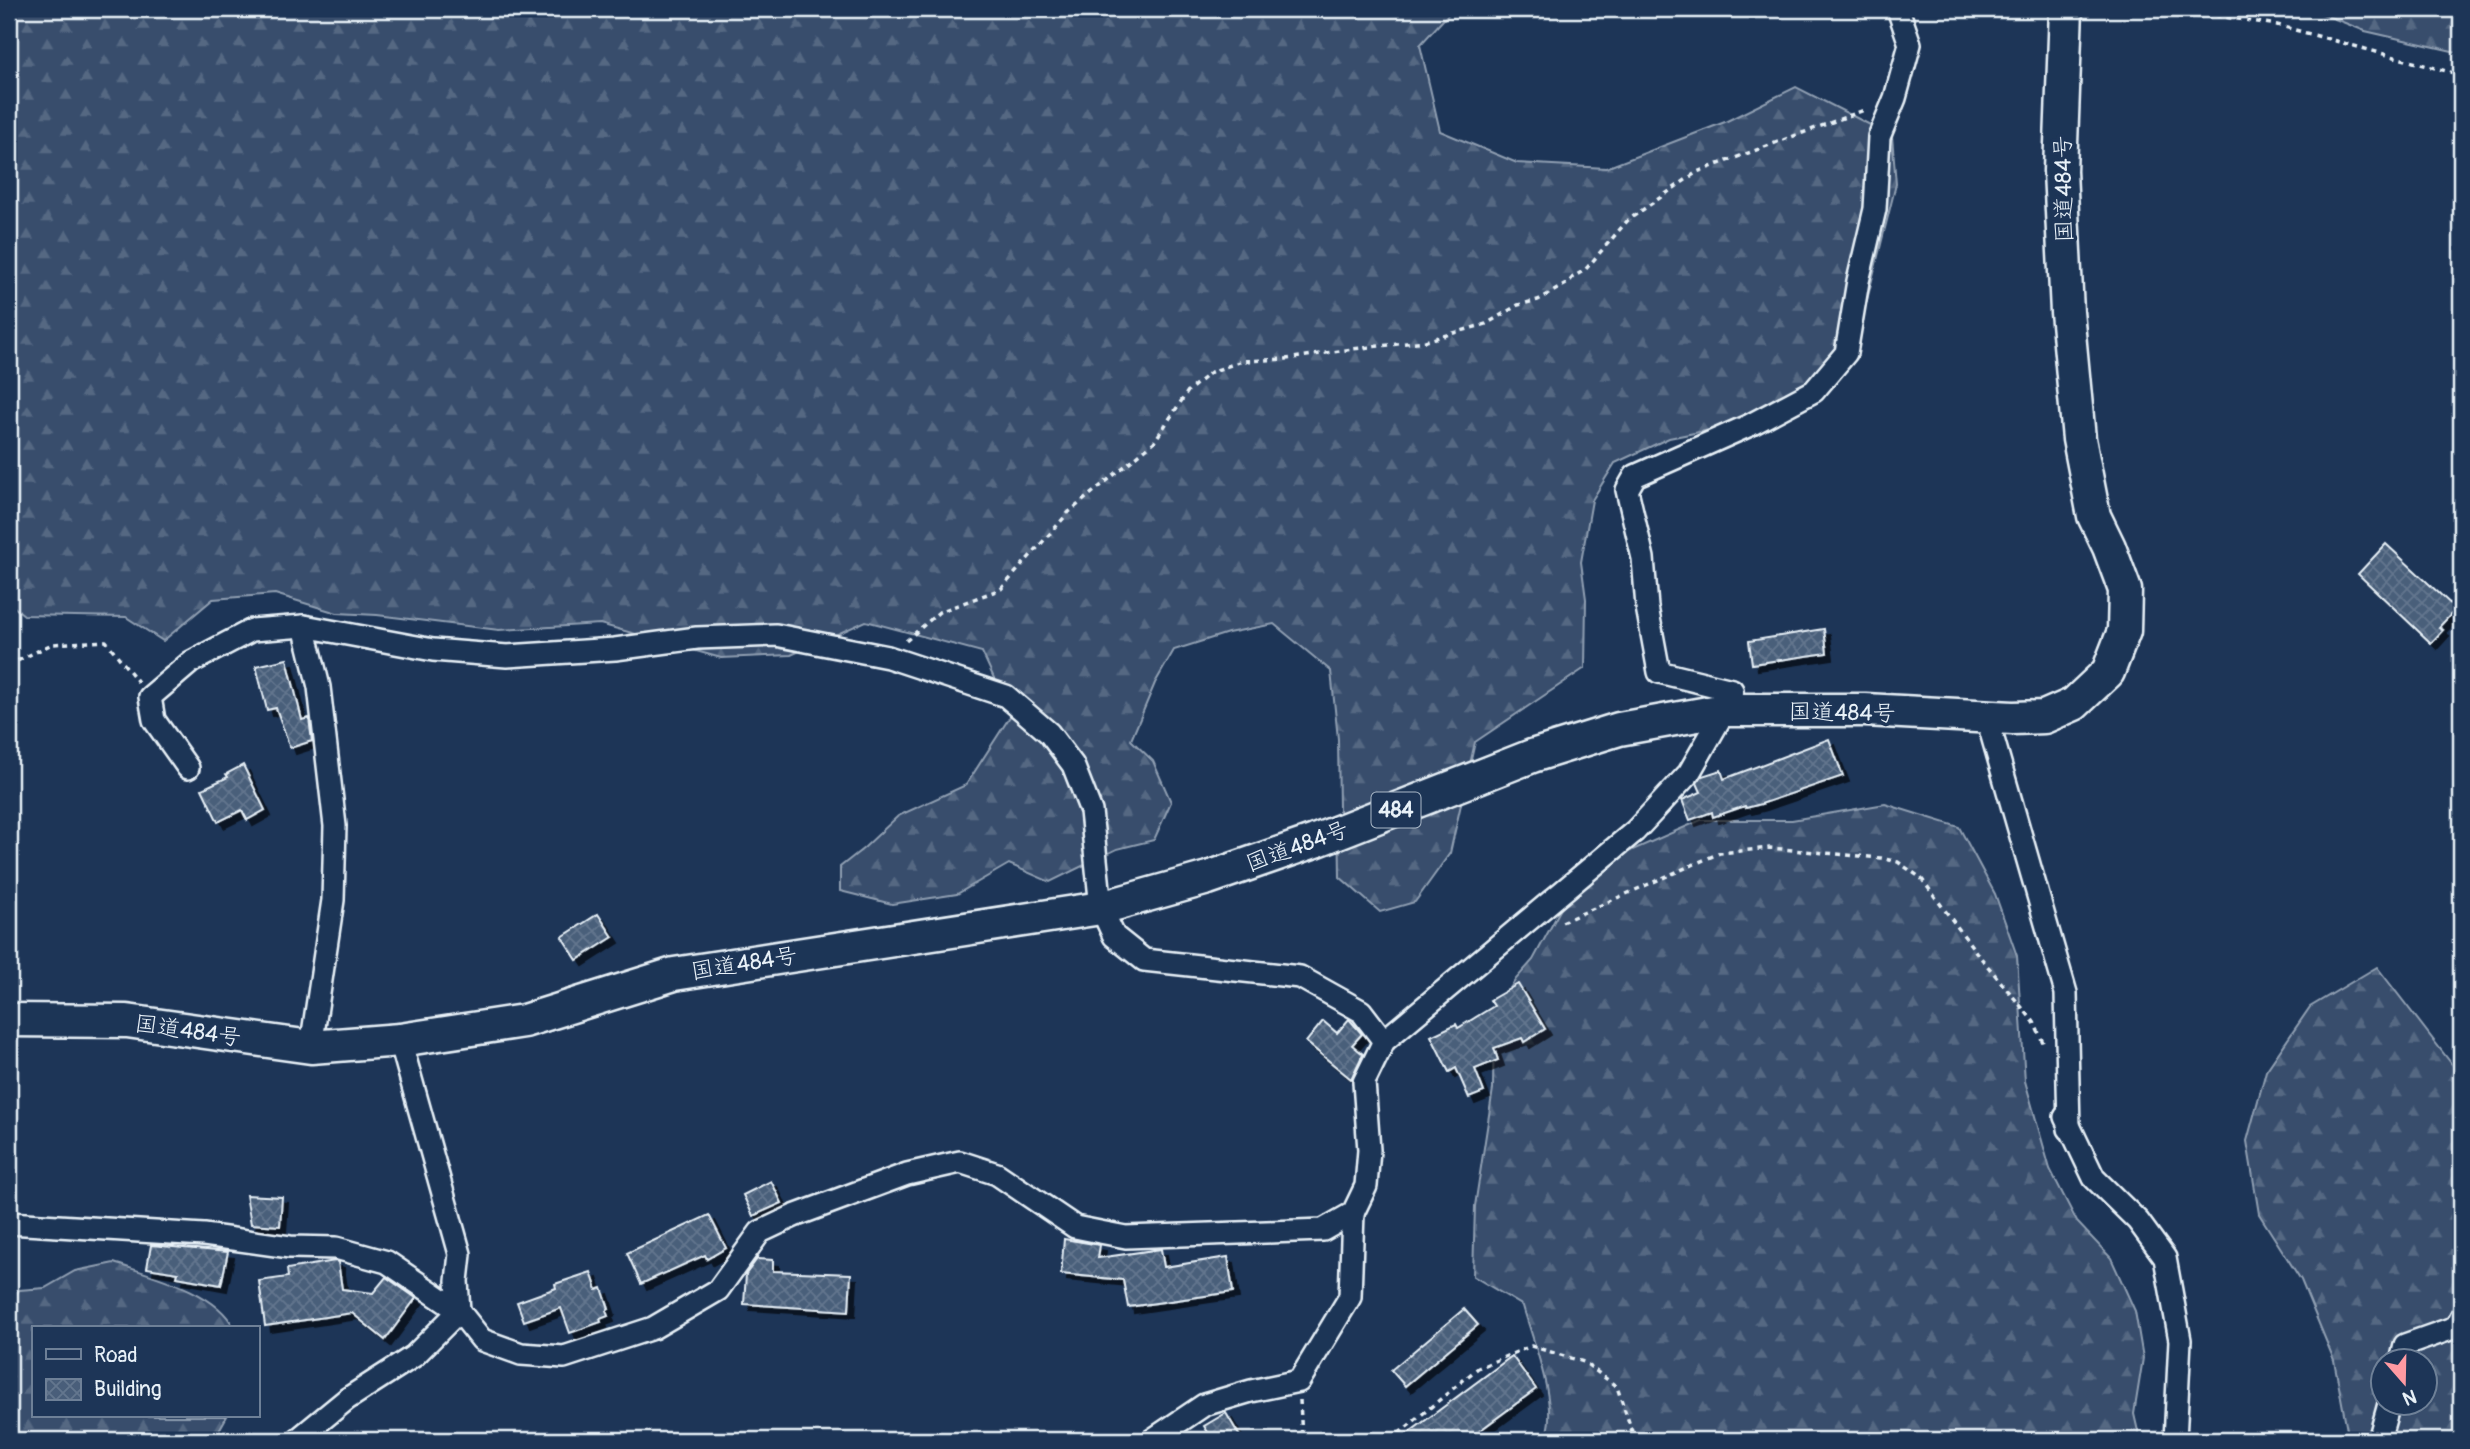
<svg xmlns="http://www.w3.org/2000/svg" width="2470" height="1449" font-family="Pangolin,'Klee One',sans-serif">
<defs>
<pattern id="forest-firs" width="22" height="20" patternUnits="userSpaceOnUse" patternTransform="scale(1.75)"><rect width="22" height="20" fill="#374d6c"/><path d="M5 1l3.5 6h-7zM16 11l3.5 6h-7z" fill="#546782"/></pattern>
<pattern id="building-cross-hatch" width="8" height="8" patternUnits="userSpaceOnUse" patternTransform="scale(1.75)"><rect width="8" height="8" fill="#495e7a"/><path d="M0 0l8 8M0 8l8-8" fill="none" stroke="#63768e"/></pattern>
<filter id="shadow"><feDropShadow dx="6" dy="6" stdDeviation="0" flood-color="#0009"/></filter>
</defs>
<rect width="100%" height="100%" fill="#1d3557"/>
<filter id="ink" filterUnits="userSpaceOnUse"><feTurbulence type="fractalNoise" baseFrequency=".0143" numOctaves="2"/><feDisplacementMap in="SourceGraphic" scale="14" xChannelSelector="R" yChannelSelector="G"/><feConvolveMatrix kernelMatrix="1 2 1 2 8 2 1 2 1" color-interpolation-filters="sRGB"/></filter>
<g filter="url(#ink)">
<g fill="url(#forest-firs)" stroke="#909fb2" stroke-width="2" fill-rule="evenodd">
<polygon points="9,9 1453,9 1420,45 1440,131 1517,163 1606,168 1725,122 1796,87 1892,136 1896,184 1862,320 1842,361 1750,422 1669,438 1615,463 1592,500 1581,562 1586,599 1585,668 1475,742 1450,853 1415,902 1380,912 1340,877 1338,739 1331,671 1274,624 1228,633 1174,650 1155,683 1131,740 1153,761 1171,802 1154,840 1117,849 1050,882 1009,864 957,894 892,904 840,891 840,867 864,848 898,816 966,785 1011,715 982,652 866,621 791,655 721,658 600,624 499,630 377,615 337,613 275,594 213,599 163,641 126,617 24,615 9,603"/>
<polygon points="2310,9 2461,9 2461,53 2365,31"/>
<path d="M1885,804l74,23 36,67 22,62 8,125 25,88 27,53 34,36 24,53 8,47 -9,56 6,26h-597c19,-27 -11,-102 -20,-134l-50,-30 2,-70 18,-117 1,-76 22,-34 17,-19 32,-59 56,-46 80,-35h91z"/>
<path d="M2377,967l84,109v364h-112l-15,-80 -33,-80 -42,-66 -12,-73 19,-70 44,-64zM2382,1362h42v42h-42z"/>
<path d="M114,1263c36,12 103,28 120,65h-201v88h194l-9,16 -10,8h-199v-134l10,-16 26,-2 30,-17z"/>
</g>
<g fill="url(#building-cross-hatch)" stroke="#e8f1f8" stroke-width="2" filter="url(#shadow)">
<polygon points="2386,544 2456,609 2439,627 2443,630 2431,643 2358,574"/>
<polygon points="1824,629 1827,653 1752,664 1749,641"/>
<polygon points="287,659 302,720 309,718 312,741 290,748 276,708 267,710 256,666"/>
<polygon points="1829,739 1843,776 1761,804 1746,808 1745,806 1713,817 1712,812 1690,820 1682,800 1701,792 1697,783 1702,776 1721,770 1724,779"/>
<polygon points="243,765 265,810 247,820 242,810 218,822 202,789 228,777 226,774"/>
<polygon points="598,914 613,937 577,960 562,937"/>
<polygon points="1518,984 1545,1029 1524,1042 1522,1038 1494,1048 1498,1060 1475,1069 1484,1092 1469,1098 1456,1068 1449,1072 1431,1036 1456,1024 1458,1028 1494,1006 1490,1000"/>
<polygon points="1349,1019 1362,1034 1352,1045 1363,1054 1351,1079 1306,1042 1323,1021 1337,1033"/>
<polygon points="771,1181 782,1203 753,1216 743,1195"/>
<polygon points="246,1195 282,1197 280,1226 251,1224"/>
<polygon points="709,1215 726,1248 707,1259 705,1255 641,1284 627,1253"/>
<polygon points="1064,1239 1100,1245 1098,1258 1161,1249 1164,1267 1228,1257 1233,1292 1128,1307 1123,1280 1061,1274"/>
<polygon points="151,1245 228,1252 221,1285 177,1277 178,1273 147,1268"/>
<polygon points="757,1259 773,1260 773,1271 851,1274 849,1311 744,1304 746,1274"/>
<polygon points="335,1261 338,1262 342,1289 373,1293 386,1277 416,1298 385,1340 352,1313 265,1326 259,1281 288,1277 287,1269"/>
<polygon points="591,1272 597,1290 602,1288 609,1309 606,1311 608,1316 600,1319 601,1322 570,1333 561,1308 524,1321 517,1302 556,1288 555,1284"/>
<polygon points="1464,1309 1478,1325 1405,1386 1391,1370"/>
<polygon points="1512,1356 1536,1389 1467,1440 1399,1440"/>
<polygon points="1226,1413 1242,1440 1213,1440 1204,1426"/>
</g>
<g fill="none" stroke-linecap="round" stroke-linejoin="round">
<g stroke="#e8f1f8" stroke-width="26">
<g id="minor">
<polyline points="1987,718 2066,993 2069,1129"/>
<polyline points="188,768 154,720 150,697 191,662 252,630 304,626"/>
<polyline points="311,1047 333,900 335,826 319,687 304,626 433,650 507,656 615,649 697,638 776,635 888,657 1006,696 1049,733 1073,765 1091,811 1101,908 1114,936 1144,960 1300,977 1361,1011 1384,1041"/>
<polyline points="2065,1117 2094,1178 2138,1221 2165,1258 2180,1340 2175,1440"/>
<polyline points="9,1223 204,1235 290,1247 336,1248 387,1262 459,1311 482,1340 521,1354 564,1357 653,1328 718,1290 760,1232 794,1216 907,1174 960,1162 997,1174 1075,1227 1100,1232 1126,1237 1323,1230 1353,1213 1366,1186 1369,1150 1364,1082 1384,1041 1635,831 1689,773 1725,710 1732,690 1659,672 1647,607 1643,558 1627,490 1635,476 1750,425 1814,391 1846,353 1858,281 1875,209 1879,137 1895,98 1910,44 1898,9"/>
<polyline points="2401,1362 2405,1345 2456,1327 2461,1317"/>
<polyline points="297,1440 347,1399 414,1356 459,1311 457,1281 460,1254 400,1040"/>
<polyline points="1152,1440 1204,1405 1251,1391 1299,1381 1350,1297 1353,1213"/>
<polyline points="2379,1440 2389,1404"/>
</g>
</g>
<g stroke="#e8f1f8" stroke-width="37">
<polyline id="highway" points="9,1020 127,1021 311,1047 400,1040 524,1021 674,974 1101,908 1208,878 1315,841 1532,756 1619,729 1725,710 1865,710 2013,718 2044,717 2074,704 2108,672 2124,631 2125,590 2109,547 2094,516 2079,439 2067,312 2060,171 2066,9"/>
</g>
<g stroke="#e8f1f8" stroke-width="3.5" stroke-dasharray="5 5" stroke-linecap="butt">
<polyline points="2181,9 2186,17 2218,16 2277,25 2461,75"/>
<polyline points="906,641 939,612 1001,589 1069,512 1154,442 1188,391 1211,372 1242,361 1286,359 1352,349 1425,341 1486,324 1518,305 1538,300 1568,283 1573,277 1585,270 1628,220 1697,172 1867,109"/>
<polyline points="9,665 52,644 106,641 138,682"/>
<polyline points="1562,922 1720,853 1770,848 1881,858 1898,862 1921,878 1976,952 2034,1022 2045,1047"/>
<polyline points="1300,1400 1302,1440"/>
<polyline points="1391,1440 1478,1368 1531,1346 1584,1362 1617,1387 1635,1440"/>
</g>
<use href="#minor" stroke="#1d3557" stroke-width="21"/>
<use href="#highway" stroke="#1d3557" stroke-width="32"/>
</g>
</g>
<g text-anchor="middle" stroke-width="7" stroke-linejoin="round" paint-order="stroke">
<rect fill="#1d3557" stroke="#abb9c8" stroke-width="2" x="1371.5" y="792.5" width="49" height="35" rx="5"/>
<g font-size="21" font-weight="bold" fill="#e8f1f8">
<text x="1396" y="817">484</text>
</g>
<g font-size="23" fill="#e8f1f8" stroke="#1d3557">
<text transform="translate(2063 189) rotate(-91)" y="8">国道484号</text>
<text transform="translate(1842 712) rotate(1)" y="8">国道484号</text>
<text transform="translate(1297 846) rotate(-20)" y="8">国道484号</text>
<text transform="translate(744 963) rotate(-9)" y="8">国道484号</text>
<text transform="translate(188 1030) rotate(8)" y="8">国道484号</text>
</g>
</g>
<rect width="2470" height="1449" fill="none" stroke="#1d3557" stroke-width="35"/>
<rect x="18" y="18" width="2435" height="1414" fill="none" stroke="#e8f1f8" stroke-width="2.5" filter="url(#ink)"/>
<rect x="32" y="1326" width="228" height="91" fill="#1d3557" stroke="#6e8097" stroke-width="2"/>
<rect x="46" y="1349" width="35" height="10" fill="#1d3557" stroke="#6e8097" stroke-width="2"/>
<text x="94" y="1362" font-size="21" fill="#e8f1f8">Road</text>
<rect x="46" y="1379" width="35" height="21" fill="url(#building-cross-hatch)" stroke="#6e8097" stroke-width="2"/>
<text x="94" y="1396" font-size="21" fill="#e8f1f8">Building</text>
<g transform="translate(2404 1382) rotate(160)"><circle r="33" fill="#1d3557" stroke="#6e8097" stroke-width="2"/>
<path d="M0-5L12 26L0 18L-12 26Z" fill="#ff9aa2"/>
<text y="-10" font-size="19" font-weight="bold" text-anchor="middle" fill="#e8f1f8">N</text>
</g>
</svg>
